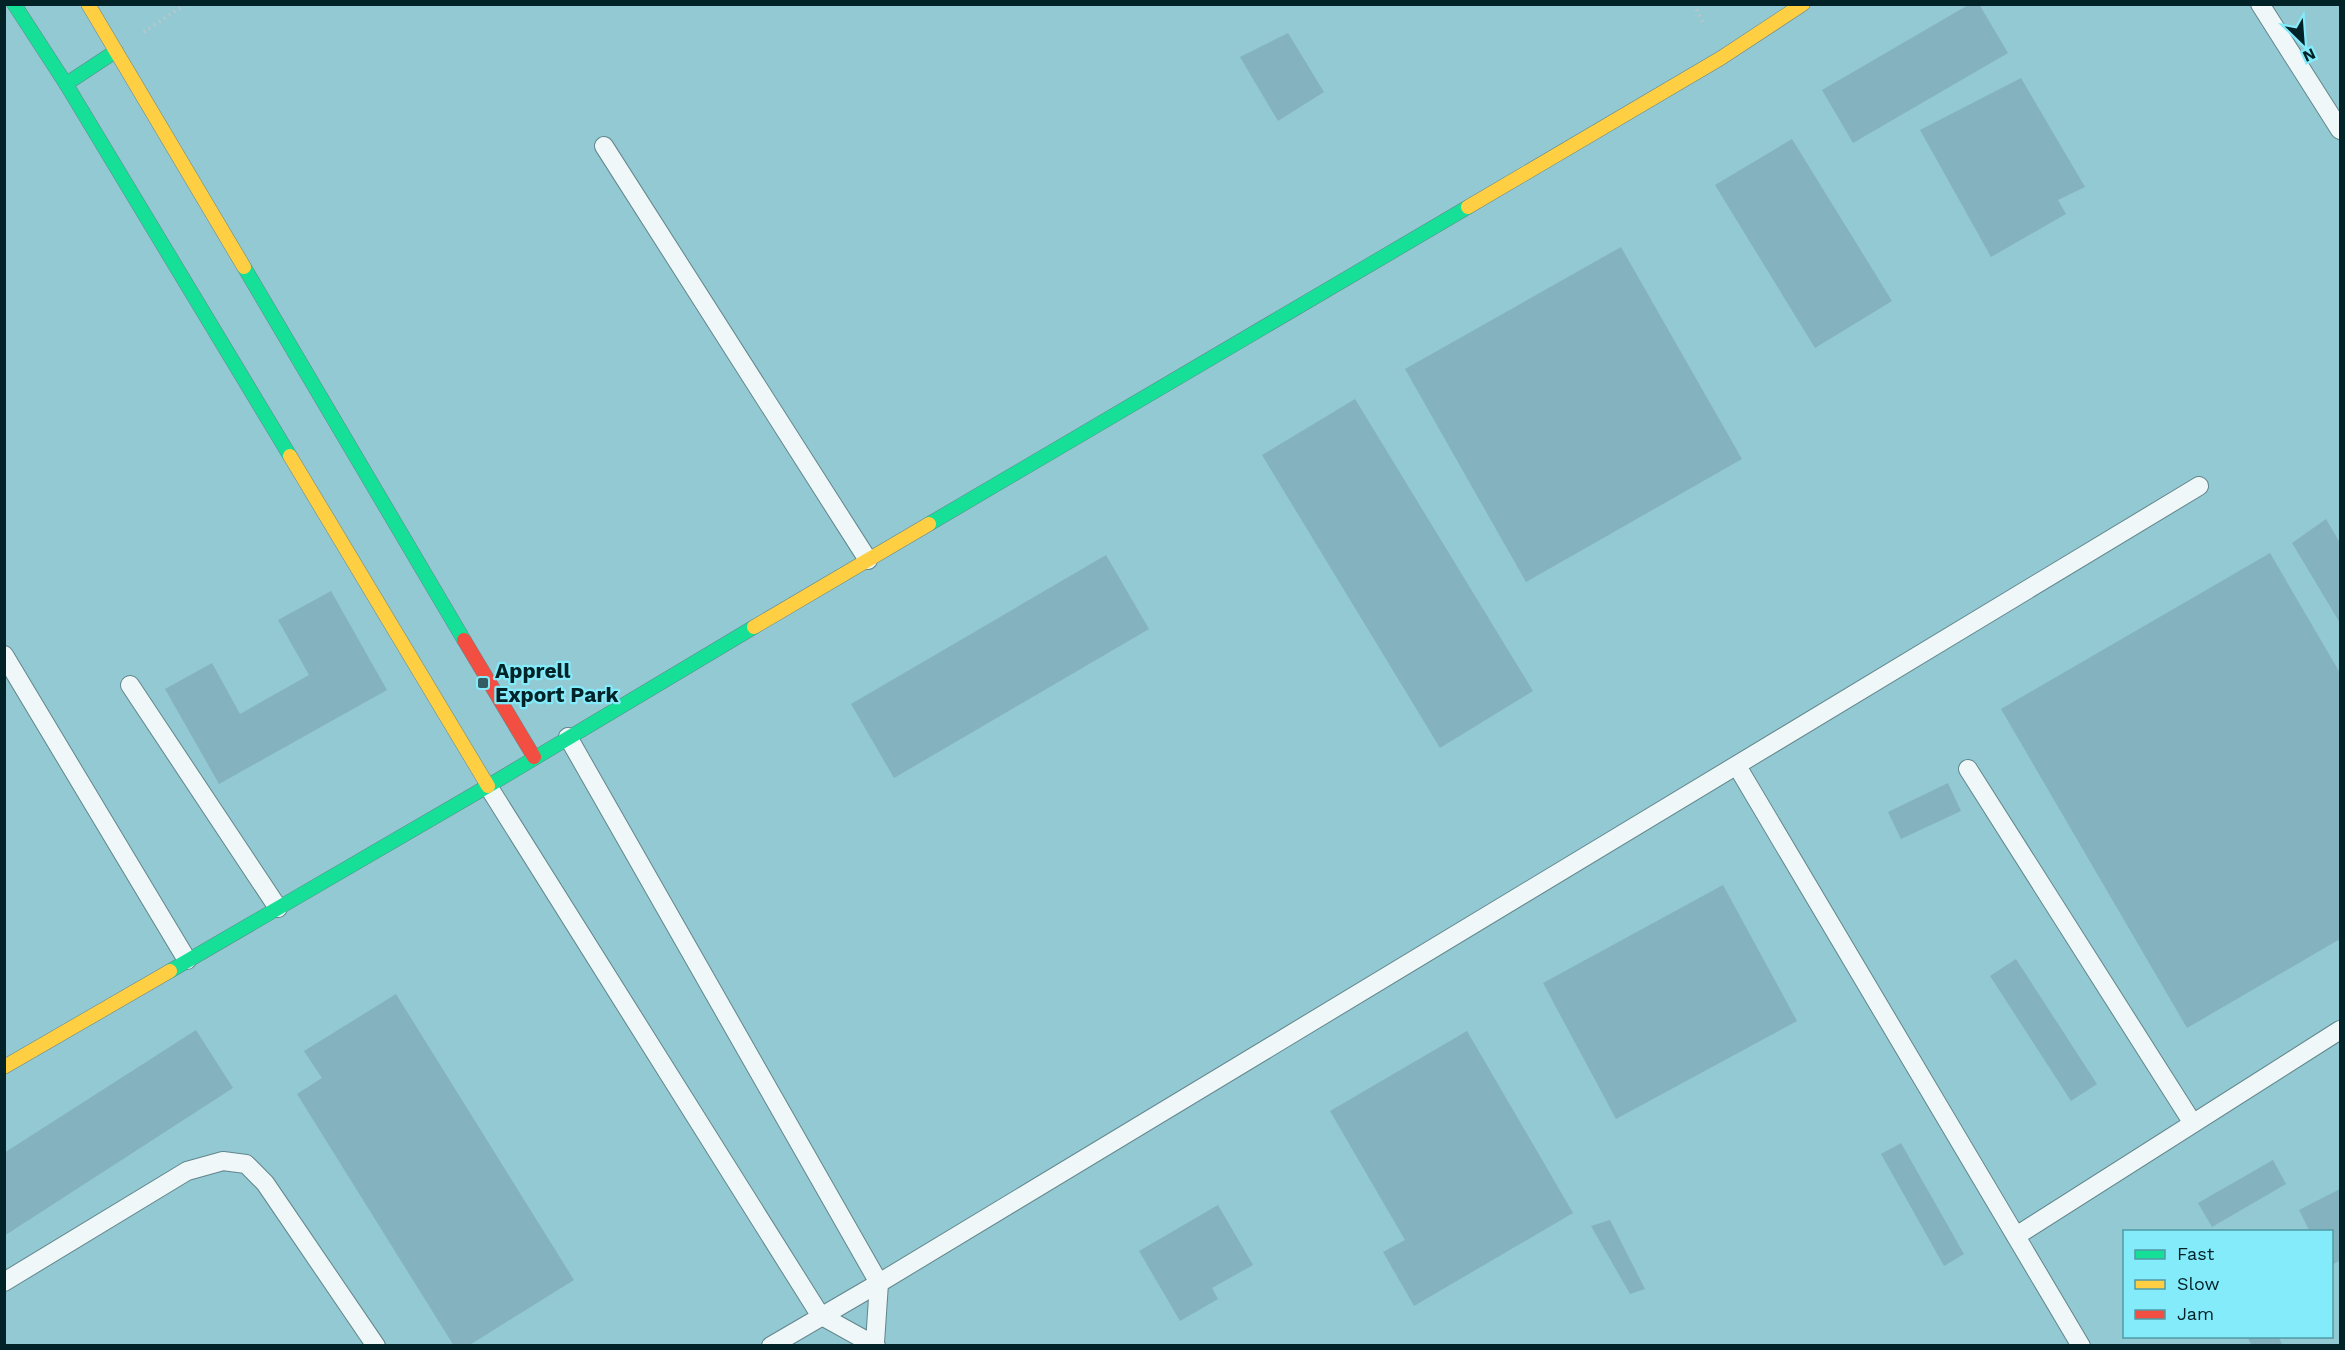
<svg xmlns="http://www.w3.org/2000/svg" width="2345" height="1350" font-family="'Work Sans',sans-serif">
<rect width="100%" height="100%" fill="#92c9d2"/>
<g fill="#85b2bf">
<polygon points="1970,4 1979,4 2008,53 1853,143 1822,90"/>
<polygon points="1288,33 1324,92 1278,121 1240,57"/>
<polygon points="2021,78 2085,187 2058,200 2066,214 1991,257 1920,130"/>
<polygon points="1792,139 1892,301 1815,348 1715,185"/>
<polygon points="1621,247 1742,459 1526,582 1405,369"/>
<polygon points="1355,399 1533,691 1440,748 1262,455"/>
<polygon points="2326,519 2340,543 2340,623 2292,543"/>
<polygon points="2270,553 2340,673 2340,939 2187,1028 2001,709"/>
<polygon points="1106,555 1149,629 894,778 851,704"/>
<polygon points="331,591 387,690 219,784 165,689 212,663 240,714 309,675 278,620"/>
<polygon points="1948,783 1961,811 1901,839 1888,812"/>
<polygon points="1723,885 1797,1021 1616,1119 1543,983"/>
<polygon points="2016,959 2097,1084 2071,1101 1990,976"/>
<polygon points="396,994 574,1280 468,1346 454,1346 297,1094 322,1078 304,1051"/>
<polygon points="196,1030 233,1088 4,1236 4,1153"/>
<polygon points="1467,1031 1573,1213 1414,1306 1383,1252 1405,1240 1330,1111"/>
<polygon points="1901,1143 1964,1254 1944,1266 1881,1154"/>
<polygon points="2273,1160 2286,1184 2212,1227 2198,1203"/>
<polygon points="2340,1189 2340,1260 2332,1265 2332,1232 2310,1232 2299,1210"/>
<polygon points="1218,1205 1253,1265 1212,1288 1218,1299 1180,1321 1139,1251"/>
<polygon points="1610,1220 1645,1289 1630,1294 1591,1226"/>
<polygon points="2247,1336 2278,1336 2283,1346 2252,1346"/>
</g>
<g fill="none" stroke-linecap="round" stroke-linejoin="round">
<g stroke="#62868c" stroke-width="20">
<g id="lane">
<polyline points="2260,4 2340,130"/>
<polyline points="604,146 868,560"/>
<polyline points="4,655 187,960"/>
<polyline points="130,685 278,908"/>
<polyline points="568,737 879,1283 875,1343"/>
<polyline points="1737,766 2081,1346"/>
<polyline points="1968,769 2192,1122"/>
<polyline points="488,786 820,1315 876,1346"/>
<polyline points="2016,1236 2340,1030"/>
<polyline points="4,1282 187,1171 223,1161 246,1164 265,1183 376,1346"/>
<polyline points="771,1346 879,1283 2199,486"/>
</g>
</g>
<g stroke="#62868c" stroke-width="15">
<g id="fast">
<polyline points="14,4 66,84 290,456"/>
<polyline points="66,84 116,51"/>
<polyline points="244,267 464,640"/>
<polyline points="929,524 1468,207"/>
<polyline points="170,971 488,786 754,627"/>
</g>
</g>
<g stroke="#62868c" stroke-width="15">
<g id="slow">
<polyline points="88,4 244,267"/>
<polyline points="1468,207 1721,58 1803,4"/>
<polyline points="290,456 488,786"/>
<polyline points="754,627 929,524"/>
<polyline points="4,1067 170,971"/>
</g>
</g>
<g stroke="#62868c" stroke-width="15">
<polyline id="jam" points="464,640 534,757"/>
</g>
<g stroke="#b8c9cb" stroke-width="4" stroke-dasharray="1.5 4.5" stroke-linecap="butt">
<polyline points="1694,4 1704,25"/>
<polyline points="144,32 186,4"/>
</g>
<use href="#lane" stroke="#eff7f8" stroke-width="18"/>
<use href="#fast" stroke="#16e098" stroke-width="14"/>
<use href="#slow" stroke="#ffcf43" stroke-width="14"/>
<use href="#jam" stroke="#f24e42" stroke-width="14"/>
</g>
<rect fill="#345d63" stroke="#84ebfa" stroke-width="2" x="477" y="677" width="12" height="12" rx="3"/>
<g text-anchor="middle" stroke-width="4.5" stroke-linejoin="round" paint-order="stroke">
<g font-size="21" font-weight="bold" fill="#012327" stroke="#84ebfa" text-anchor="start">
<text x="495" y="678">Apprell<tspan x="495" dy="24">Export Park</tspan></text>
</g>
</g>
<rect width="2345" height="1350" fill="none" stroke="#012327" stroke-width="12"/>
<rect x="2123" y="1230" width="210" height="108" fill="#84ebfa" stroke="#509ba6" stroke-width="1.5"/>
<rect x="2135" y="1250" width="30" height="9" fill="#16e098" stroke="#509ba6" stroke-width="1.5"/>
<text x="2177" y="1260" font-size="18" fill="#012327">Fast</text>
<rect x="2135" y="1280" width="30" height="9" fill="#ffcf43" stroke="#509ba6" stroke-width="1.5"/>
<text x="2177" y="1290" font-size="18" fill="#012327">Slow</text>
<rect x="2135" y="1310" width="30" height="9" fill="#f24e42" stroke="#509ba6" stroke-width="1.5"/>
<text x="2177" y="1320" font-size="18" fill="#012327">Jam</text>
<g transform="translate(2303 42) rotate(155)" stroke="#84ebfa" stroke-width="4.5" paint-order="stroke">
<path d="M0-4.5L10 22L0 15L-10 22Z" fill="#012327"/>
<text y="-9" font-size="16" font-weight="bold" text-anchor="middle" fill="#012327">N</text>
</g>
</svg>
